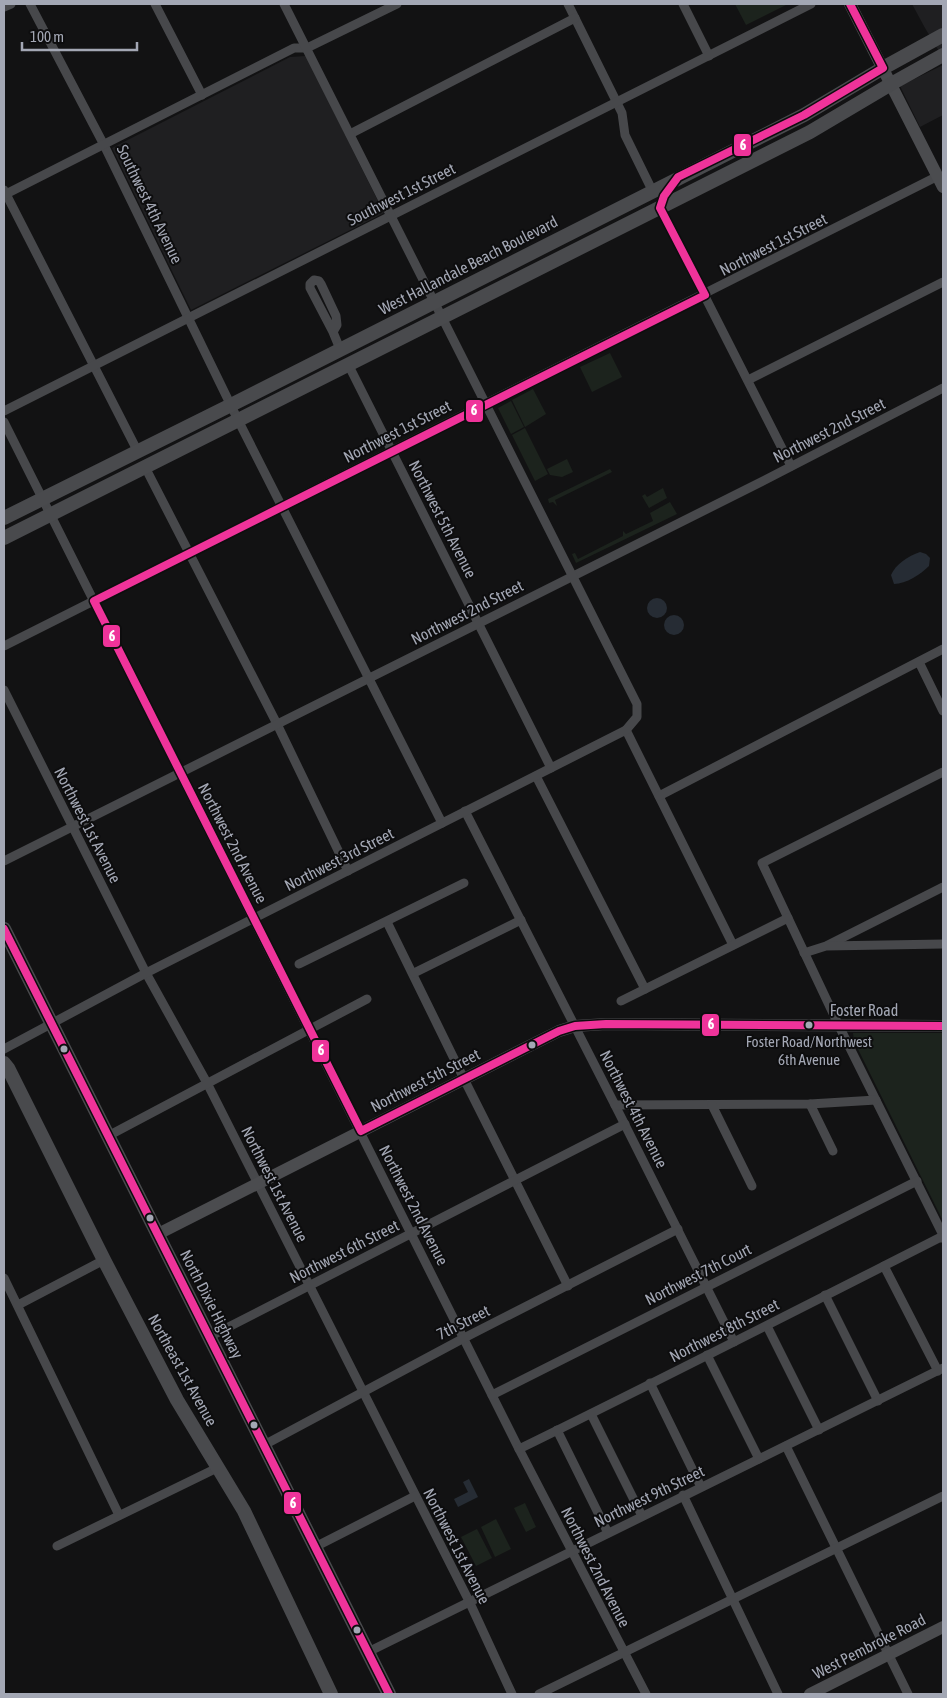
<svg xmlns="http://www.w3.org/2000/svg" width="947" height="1698" font-family="'Asap Condensed',sans-serif">
<rect width="100%" height="100%" fill="#121213"/>
<g fill="#1f1f21">
<polygon points="912,4 943,4 943,58 925,28"/>
<polygon points="306,56 384,213 191,310 112,148 290,57"/>
<polygon points="943,65 943,115 920,127 900,86"/>
</g>
<g fill="#1c231d">
<polygon points="735,4 788,4 746,25"/>
<polygon points="610,353 622,377 592,392 580,367"/>
<polygon points="533,389 546,414 525,427 512,400"/>
<polygon points="511,401 524,427 511,434 498,408"/>
<polygon points="525,428 548,474 535,481 512,435"/>
<polygon points="567,459 573,472 562,477 550,475 547,469"/>
<polygon points="610,469 612,472 555,500 557,506 553,502 549,503 548,499"/>
<polygon points="663,488 667,498 649,508 642,496 645,494 647,497"/>
<polygon points="670,502 677,514 576,563 572,554 575,553 578,559 623,536 623,531 626,534 653,521 650,513"/>
<polygon points="853,1033 943,1033 943,1221 854,1041"/>
<polygon points="525,1503 536,1527 526,1532 514,1508"/>
<polygon points="496,1519 511,1549 495,1557 481,1527"/>
<polygon points="477,1529 492,1558 476,1566 461,1537"/>
</g>
<g fill="#262c34">
<path d="M920,552l6,2 4,4 -1,8c-8,8 -23,18 -35,18l-3,-9c5,-11 17,-19 29,-23z"/>
<circle cx="657" cy="608" r="10"/>
<circle cx="674" cy="625" r="10"/>
<polygon points="469,1479 478,1497 458,1507 454,1499 468,1492 463,1482"/>
</g>
<g fill="none" stroke-linecap="round" stroke-linejoin="round">
<g stroke="#47484b" stroke-width="9">
<polyline points="30,4 104,145 238,420 442,823"/>
<polyline points="155,4 202,95"/>
<polyline points="568,4 622,113 625,135 652,190"/>
<polyline points="683,4 709,56"/>
<polyline points="4,7 11,4"/>
<polyline points="350,134 575,18"/>
<polyline points="4,190 138,452"/>
<polyline points="4,195 294,48 307,48 397,4"/>
<polyline points="660,208 791,466"/>
<polyline points="333,332 337,325 336,316 321,284 319,281 314,280 310,284 310,288 333,332 340,349"/>
<polyline points="348,364 551,768"/>
<polyline points="748,380 943,282"/>
<polyline points="4,411 811,4"/>
<polyline points="4,422 519,1449 646,1694"/>
<polyline points="145,467 277,724 348,871"/>
<polyline points="4,646 938,176"/>
<polyline points="919,662 943,711"/>
<polyline points="4,690 146,973 207,1083 469,1601 512,1694"/>
<polyline points="626,730 733,945"/>
<polyline points="943,772 762,863 839,1026 943,1235"/>
<polyline points="536,776 645,989"/>
<polyline points="659,796 943,649"/>
<polyline points="465,811 615,1105 734,1342"/>
<polyline points="4,861 761,482 943,388"/>
<polyline points="387,922 464,1079 568,1286"/>
<polyline points="828,945 943,887"/>
<polyline points="804,953 826,946 943,944"/>
<polyline points="299,964 464,883"/>
<polyline points="414,973 521,920"/>
<polyline points="621,1001 788,918"/>
<polyline points="4,1049 146,973 626,730 637,717 637,704 284,4"/>
<polyline points="810,1104 833,1151"/>
<polyline points="615,1105 810,1104 876,1100"/>
<polyline points="712,1105 752,1186"/>
<polyline points="108,1136 367,999"/>
<polyline points="884,1266 938,1371"/>
<polyline points="4,1278 119,1515"/>
<polyline points="825,1295 878,1401"/>
<polyline points="18,1305 104,1260"/>
<polyline points="767,1326 819,1430"/>
<polyline points="209,1337 625,1124"/>
<polyline points="707,1355 759,1459"/>
<polyline points="650,1383 701,1487"/>
<polyline points="492,1395 917,1181"/>
<polyline points="591,1414 642,1516"/>
<polyline points="557,1430 608,1533"/>
<polyline points="264,1445 464,1338 678,1229"/>
<polyline points="786,1446 908,1694"/>
<path d="M519,1449c141,-69 280,-140 420,-211h4"/>
<polyline points="683,1495 778,1694"/>
<polyline points="57,1546 217,1468"/>
<polyline points="315,1547 415,1496"/>
<polyline points="368,1652 943,1368"/>
<polyline points="539,1694 943,1496"/>
</g>
<g stroke="#4b4c4f" stroke-width="12">
<polyline points="850,4 943,187"/>
<polyline points="158,1234 559,1031 575,1026 606,1024 943,1026"/>
<polyline points="810,1694 943,1627"/>
</g>
<g stroke="#494a4d" stroke-width="14">
<polyline points="4,518 231,405 804,115 883,68 943,35"/>
<polyline points="4,538 810,132 891,84 943,55"/>
<polyline points="4,929 389,1694"/>
<polyline points="4,1063 8,1068 104,1260 177,1400 244,1511 331,1694"/>
</g>
<g stroke="#0d0d0e" stroke-width="11">
<g id="bus-1">
<polyline points="850,4 883,68 804,115 678,177 664,196 660,208 705,295 94,601 361,1131 559,1031 575,1026 606,1024 943,1026"/>
<polyline points="4,929 389,1694"/>
</g>
</g>
<use href="#bus-1" stroke="#ef339a" stroke-width="8"/>
</g>
<g fill="#a3a7b4" stroke="#0d0d0e" stroke-width="2">
<circle cx="809" cy="1025" r="4.5"/>
<circle cx="532" cy="1045" r="4.5"/>
<circle cx="64" cy="1049" r="4.5"/>
<circle cx="150" cy="1218" r="4.5"/>
<circle cx="254" cy="1425" r="4.5"/>
<circle cx="357" cy="1630" r="4.5"/>
</g>
<g text-anchor="middle" stroke-width="4" stroke-linejoin="round" paint-order="stroke">
<g font-size="15" fill="#a3a7b4" stroke="#0d0d0e">
<text x="809" y="1047">Foster Road/Northwest<tspan x="809" dy="18">6th Avenue</tspan></text>
</g>
<g font-size="16" fill="#a3a7b4" stroke="#0d0d0e">
<text transform="translate(401 194) rotate(-27)" y="6">Southwest 1st Street</text>
<text transform="translate(150 204) rotate(64)" y="6">Southwest 4th Avenue</text>
<text transform="translate(773 244) rotate(-27)" y="6">Northwest 1st Street</text>
<text transform="translate(468 265) rotate(-27)" y="6">West Hallandale Beach Boulevard</text>
<text transform="translate(829 430) rotate(-27)" y="6">Northwest 2nd Street</text>
<text transform="translate(397 431) rotate(-27)" y="6">Northwest 1st Street</text>
<text transform="translate(443 519) rotate(63)" y="6">Northwest 5th Avenue</text>
<text transform="translate(467 612) rotate(-27)" y="6">Northwest 2nd Street</text>
<text transform="translate(88 825) rotate(63)" y="6">Northwest 1st Avenue</text>
<text transform="translate(233 843) rotate(63)" y="6">Northwest 2nd Avenue</text>
<text transform="translate(339 859) rotate(-27)" y="6">Northwest 3rd Street</text>
<text x="864" y="1016">Foster Road</text>
<text transform="translate(425 1080) rotate(-27)" y="6">Northwest 5th Street</text>
<text transform="translate(634 1109) rotate(63)" y="6">Northwest 4th Avenue</text>
<text transform="translate(275 1184) rotate(63)" y="6">Northwest 1st Avenue</text>
<text transform="translate(414 1205) rotate(63)" y="6">Northwest 2nd Avenue</text>
<text transform="translate(344 1251) rotate(-27)" y="6">Northwest 6th Street</text>
<text transform="translate(698 1274) rotate(-27)" y="6">Northwest 7th Court</text>
<text transform="translate(212 1304) rotate(63)" y="6">North Dixie Highway</text>
<text transform="translate(463 1322) rotate(-27)" y="6">7th Street</text>
<text transform="translate(724 1330) rotate(-27)" y="6">Northwest 8th Street</text>
<text transform="translate(183 1370) rotate(61)" y="6">Northeast 1st Avenue</text>
<text transform="translate(649 1496) rotate(-26)" y="6">Northwest 9th Street</text>
<text transform="translate(457 1546) rotate(63)" y="6">Northwest 1st Avenue</text>
<text transform="translate(596 1567) rotate(63)" y="6">Northwest 2nd Avenue</text>
<text transform="translate(869 1646) rotate(-27)" y="6">West Pembroke Road</text>
</g>
</g>
<g stroke="#0d0d0e" stroke-width="2">
<rect x="733" y="133" width="19" height="24" rx="5" fill="#ef339a"/>
<rect x="465" y="399" width="19" height="24" rx="5" fill="#ef339a"/>
<rect x="102" y="624" width="19" height="24" rx="5" fill="#ef339a"/>
<rect x="701" y="1013" width="19" height="24" rx="5" fill="#ef339a"/>
<rect x="311" y="1039" width="19" height="24" rx="5" fill="#ef339a"/>
<rect x="283" y="1491" width="19" height="24" rx="5" fill="#ef339a"/>
</g>
<g font-size="14" text-anchor="middle" font-weight="bold" fill="#fff">
<text x="743" y="150">6</text>
<text x="474" y="415">6</text>
<text x="112" y="641">6</text>
<text x="711" y="1029">6</text>
<text x="321" y="1055">6</text>
<text x="293" y="1508">6</text>
</g>
<rect width="947" height="1698" fill="none" stroke="#a3a7b4" stroke-width="10"/>
<path d="M22 42v8h115v-8" fill="none" stroke="#a3a7b4" stroke-width="2.5"/>
<text x="30" y="42" font-size="15" fill="#a3a7b4" stroke="#0d0d0e" stroke-width="4" paint-order="stroke">100 m</text>
</svg>
